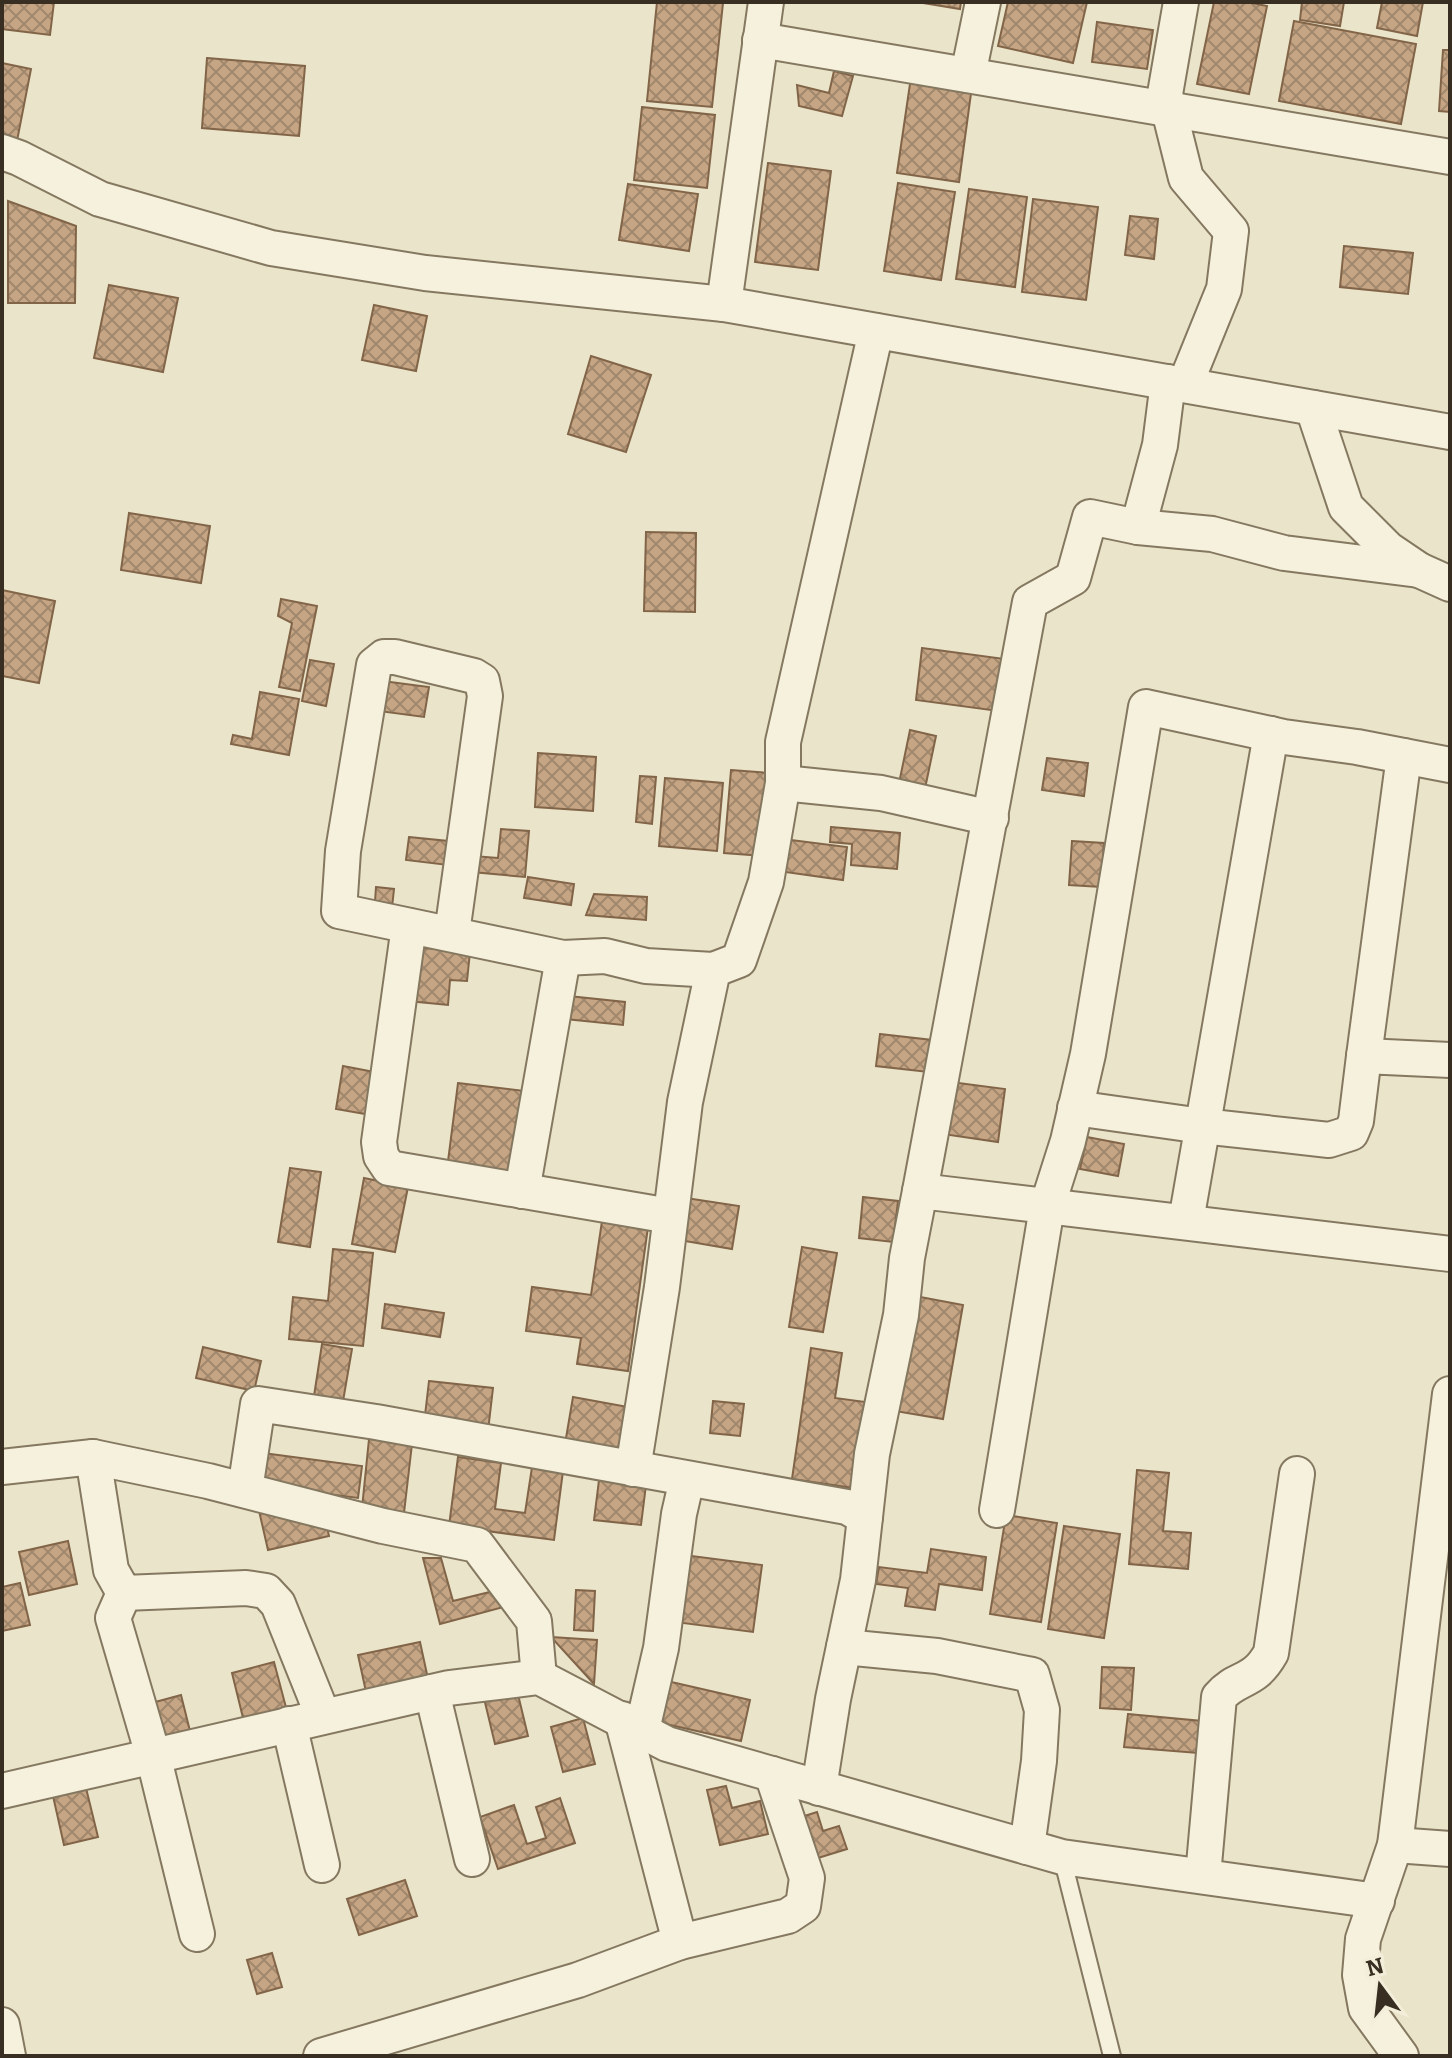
<svg xmlns="http://www.w3.org/2000/svg" width="1452" height="2058" font-family="Bitter,serif">
<defs>
<pattern id="building-cross-hatch" width="8" height="8" patternUnits="userSpaceOnUse" patternTransform="scale(2)"><rect width="8" height="8" fill="#c5a584"/><path d="M0 0l8 8M0 8l8-8" fill="none" stroke="#a1876c"/></pattern>
</defs>
<rect width="100%" height="100%" fill="#eae4ca"/>
<g fill="url(#building-cross-hatch)" stroke="#826548" stroke-width="2">
<polygon points="2,2 54,2 50,35 2,29"/>
<polygon points="657,2 723,3 712,107 647,101"/>
<polygon points="917,2 961,2 960,9"/>
<polygon points="1008,2 1087,2 1073,63 998,46"/>
<polygon points="1214,2 1247,2 1267,6 1249,94 1197,84"/>
<polygon points="1302,2 1344,2 1340,26 1300,20"/>
<polygon points="1382,2 1423,2 1417,36 1377,28"/>
<polygon points="1294,21 1416,44 1401,124 1279,101"/>
<polygon points="1097,22 1153,30 1147,69 1092,62"/>
<polygon points="1443,50 1450,50 1450,112 1439,111"/>
<polygon points="207,58 305,66 299,136 202,128"/>
<polygon points="2,63 31,69 17,141 2,139"/>
<polygon points="834,71 853,76 842,116 799,106 797,85 829,93"/>
<polygon points="911,77 972,86 959,182 897,173"/>
<polygon points="642,107 715,115 707,188 634,180"/>
<polygon points="768,163 831,171 818,270 755,262"/>
<polygon points="898,183 955,192 941,280 884,271"/>
<polygon points="628,184 698,194 689,251 619,240"/>
<polygon points="969,189 1027,197 1015,287 956,279"/>
<polygon points="1033,199 1098,207 1086,300 1022,292"/>
<polygon points="8,201 76,226 75,303 8,303"/>
<polygon points="1130,216 1158,219 1154,259 1125,255"/>
<polygon points="1344,246 1413,253 1408,294 1340,287"/>
<polygon points="109,285 178,298 163,372 94,358"/>
<polygon points="374,305 427,316 416,371 362,360"/>
<polygon points="591,356 651,375 626,452 568,434"/>
<polygon points="129,513 210,526 201,583 121,570"/>
<polygon points="646,532 696,533 695,612 644,611"/>
<polygon points="2,590 55,601 39,683 2,676"/>
<polygon points="281,599 317,606 300,691 279,687 292,623 278,616"/>
<polygon points="922,648 1005,659 998,711 916,700"/>
<polygon points="310,660 334,664 326,706 302,701"/>
<polygon points="375,680 429,687 424,717 371,710"/>
<polygon points="260,692 299,699 289,755 231,744 233,735 252,739"/>
<polygon points="910,730 936,736 923,798 897,793"/>
<polygon points="538,753 596,757 593,811 535,807"/>
<polygon points="1047,758 1088,763 1084,796 1042,790"/>
<polygon points="731,770 770,773 763,856 724,853"/>
<polygon points="640,776 656,777 652,824 636,822"/>
<polygon points="665,778 723,783 717,851 659,846"/>
<polygon points="831,827 900,833 897,869 851,865 852,844 830,842"/>
<polygon points="501,829 529,831 525,877 472,872 474,856 498,858"/>
<polygon points="409,837 458,842 456,866 406,860"/>
<polygon points="783,839 847,847 843,880 778,871"/>
<polygon points="1072,841 1104,843 1101,887 1069,885"/>
<polygon points="528,877 574,884 571,905 524,898"/>
<polygon points="376,887 394,889 391,917 374,916"/>
<polygon points="594,894 647,897 646,920 586,915"/>
<polygon points="413,947 470,952 467,981 450,980 448,1005 408,1001"/>
<polygon points="559,995 625,1002 623,1025 556,1018"/>
<polygon points="880,1034 932,1040 928,1072 876,1066"/>
<polygon points="343,1066 385,1074 377,1116 336,1109"/>
<polygon points="943,1081 1005,1089 998,1142 936,1133"/>
<polygon points="458,1083 525,1091 513,1185 446,1177"/>
<polygon points="1087,1137 1124,1144 1118,1176 1080,1169"/>
<polygon points="290,1168 321,1172 310,1247 278,1242"/>
<polygon points="364,1178 408,1187 395,1252 352,1244"/>
<polygon points="863,1197 898,1201 893,1242 859,1238"/>
<polygon points="686,1198 739,1206 732,1249 679,1240"/>
<polygon points="602,1221 648,1227 628,1371 577,1364 581,1338 526,1331 532,1287 591,1295"/>
<polygon points="802,1247 837,1253 823,1332 789,1327"/>
<polygon points="333,1249 373,1253 363,1346 289,1339 293,1297 328,1301"/>
<polygon points="915,1296 963,1305 943,1419 895,1411"/>
<polygon points="385,1304 444,1313 440,1337 382,1328"/>
<polygon points="322,1344 352,1349 341,1413 312,1409"/>
<polygon points="203,1347 261,1361 254,1391 196,1378"/>
<polygon points="811,1348 842,1353 835,1398 873,1403 860,1489 792,1479"/>
<polygon points="429,1381 493,1388 488,1431 424,1424"/>
<polygon points="573,1397 628,1407 619,1453 565,1444"/>
<polygon points="713,1401 744,1404 740,1436 710,1433"/>
<polygon points="369,1439 412,1444 404,1513 362,1508"/>
<polygon points="263,1453 362,1466 358,1498 259,1485"/>
<polygon points="458,1457 501,1463 495,1509 525,1513 532,1467 563,1471 554,1540 449,1526"/>
<polygon points="1137,1470 1169,1473 1163,1531 1191,1533 1188,1569 1129,1564"/>
<polygon points="600,1472 647,1477 641,1525 594,1520"/>
<polygon points="257,1502 326,1523 329,1536 268,1550"/>
<polygon points="1006,1515 1057,1523 1041,1622 990,1614"/>
<polygon points="1064,1526 1120,1534 1104,1638 1048,1629"/>
<polygon points="68,1541 77,1584 29,1595 19,1552"/>
<polygon points="931,1549 986,1557 982,1590 939,1584 935,1610 905,1606 908,1588 876,1584 879,1567 927,1573"/>
<polygon points="676,1554 762,1565 753,1632 667,1621"/>
<polygon points="423,1558 441,1558 453,1601 506,1588 511,1605 440,1624"/>
<polygon points="20,1583 30,1625 2,1631 2,1587"/>
<polygon points="576,1590 595,1591 593,1631 574,1630"/>
<polygon points="551,1637 597,1640 594,1684"/>
<polygon points="420,1642 430,1688 368,1701 358,1655"/>
<polygon points="274,1662 288,1715 245,1726 232,1673"/>
<polygon points="1102,1667 1134,1668 1131,1710 1100,1708"/>
<polygon points="667,1681 750,1700 741,1741 657,1722"/>
<polygon points="515,1682 528,1736 495,1744 482,1690"/>
<polygon points="181,1695 192,1739 159,1747 148,1704"/>
<polygon points="1128,1714 1202,1721 1198,1753 1124,1747"/>
<polygon points="583,1718 595,1764 563,1772 551,1727"/>
<polygon points="726,1786 732,1808 760,1801 768,1834 720,1845 707,1790"/>
<polygon points="86,1788 98,1837 64,1845 53,1796"/>
<polygon points="560,1798 575,1843 498,1869 480,1817 514,1805 527,1844 546,1838 536,1807"/>
<polygon points="817,1812 823,1831 839,1826 847,1849 805,1862 792,1820"/>
<polygon points="405,1880 417,1916 359,1935 347,1899"/>
<polygon points="272,1953 282,1987 257,1994 247,1960"/>
</g>
<g fill="none" stroke-linecap="round" stroke-linejoin="round">
<g stroke="#857860" stroke-width="20">
<polyline id="service" points="1062,1857 1112,2056"/>
</g>
<g stroke="#857860" stroke-width="38">
<g id="minor">
<polyline points="1181,2 1165,94 1186,178 1231,231 1224,289 1185,385"/>
<polyline points="760,40 1450,157"/>
<polyline points="968,75 983,2"/>
<polyline points="2,152 19,158 100,199 271,248 425,273 724,304 1450,432"/>
<polyline points="724,304 766,2"/>
<polyline points="1313,408 1346,507 1388,549 1419,570 1450,584"/>
<polyline points="1138,527 1160,445 1168,382"/>
<polyline points="1419,570 1284,553 1212,534 1138,527 1090,517 1073,578 1030,602 920,1191 1450,1254"/>
<polyline points="783,783 881,793 991,818"/>
<polyline points="409,926 379,1142 381,1156 389,1168 670,1216"/>
<polyline points="452,933 485,696 482,681 474,676 395,657 384,657 374,665 343,851 339,911 563,958 605,956 646,966 713,970"/>
<polyline points="1364,1056 1404,756"/>
<polyline points="1075,1108 1202,1126 1329,1140 1351,1133 1356,1121 1364,1056 1450,1060"/>
<polyline points="522,1191 563,958"/>
<polyline points="1186,1221 1271,734"/>
<polyline points="93,1457 111,1570 124,1593 246,1588 266,1591 278,1604 323,1716"/>
<polyline points="2,1467 93,1457 208,1481 383,1526 477,1545 534,1621 539,1677"/>
<polyline points="633,1469 662,1287 685,1102 713,970 739,960 766,882 783,783 783,742 876,331"/>
<polyline points="245,1490 258,1404 376,1422 847,1507 865,1517"/>
<polyline points="997,1510 1047,1207 1068,1141 1088,1054 1146,707 1284,737 1357,747 1450,765"/>
<polyline points="124,1593 113,1618 153,1755 197,1934"/>
<polyline points="844,1647 937,1656 1032,1675 1042,1710 1039,1761 1027,1847"/>
<polyline points="432,1692 472,1859"/>
<polyline points="289,1724 322,1865"/>
<polyline points="642,1730 661,1648 679,1514 687,1479"/>
<polyline points="819,1788 833,1699 858,1580 872,1454 901,1315 907,1258 920,1191"/>
<polyline points="2,1791 449,1688 539,1677 667,1744 1062,1857 1377,1901"/>
<polyline points="1395,1845 1450,1849"/>
<path d="M1203,1876l16,-179c19,-22 34,-12 52,-44l26,-179"/>
<polyline points="680,1942 788,1916 803,1906 807,1878 772,1774"/>
<polyline points="2,2025 8,2056"/>
<polyline points="321,2056 578,1980 680,1942 622,1719"/>
<polyline points="1401,2056 1366,2008 1360,1975 1363,1939 1395,1845 1450,1394"/>
</g>
</g>
<use href="#service" stroke="#f6f1dd" stroke-width="16"/>
<use href="#minor" stroke="#f6f1dd" stroke-width="34"/>
</g>
<rect width="1452" height="2058" fill="none" stroke="#382f22" stroke-width="8"/>
<g transform="translate(1380 1986) rotate(345)" stroke="#f3eed9" stroke-width="6" paint-order="stroke">
<path d="M0-6L14 30L0 20L-14 30Z" fill="#382f22"/>
<text y="-12" font-size="22" font-weight="bold" text-anchor="middle" fill="#382f22">N</text>
</g>
</svg>
